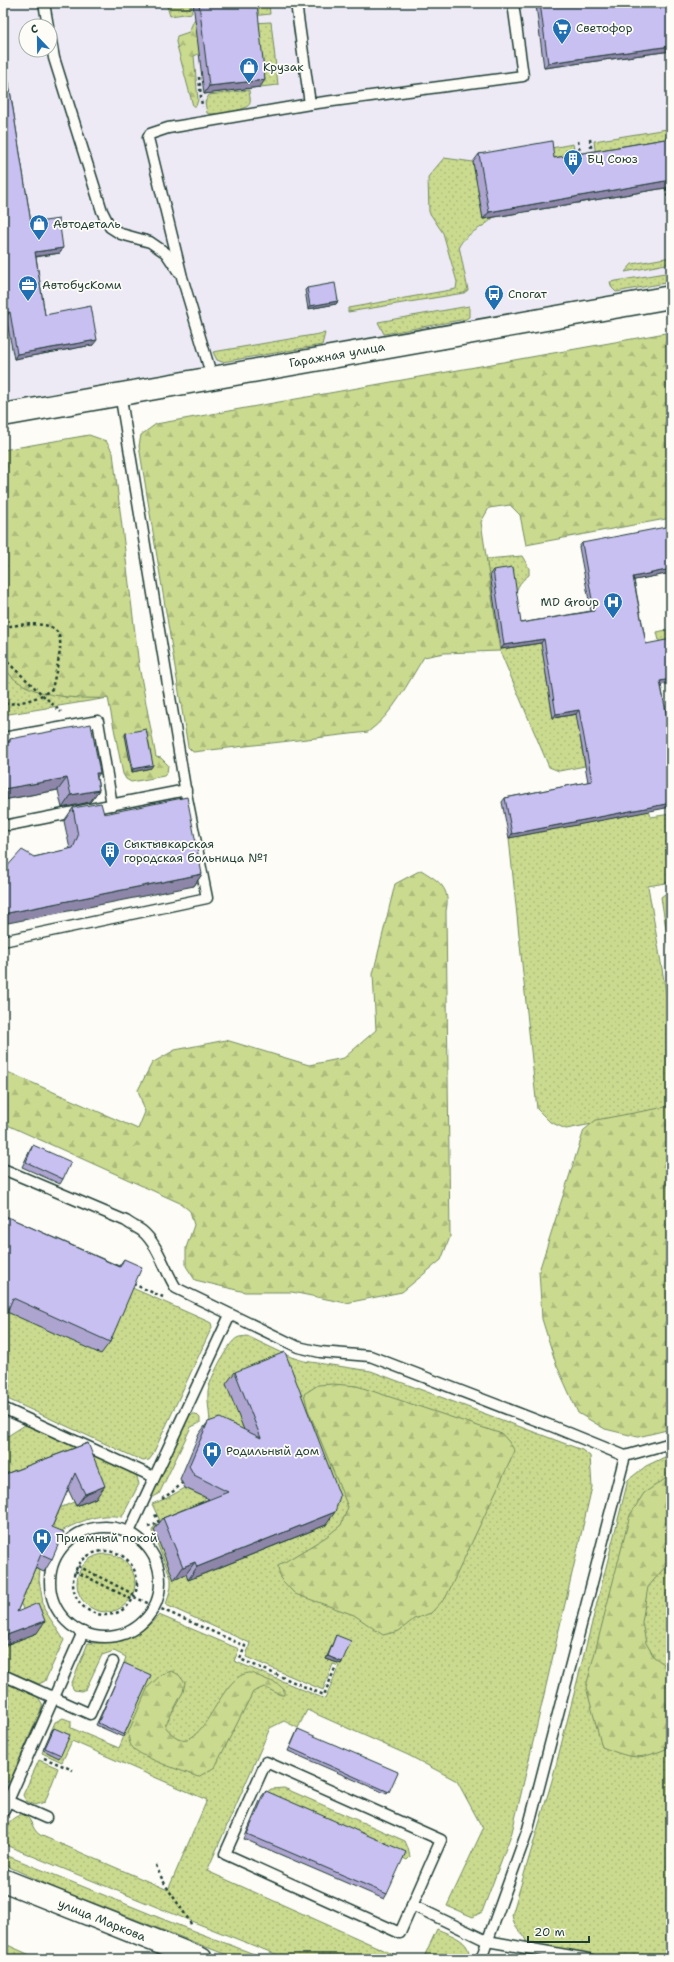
<svg xmlns="http://www.w3.org/2000/svg" width="674" height="1962" font-family="'Shantell Sans',sans-serif">
<defs>
<pattern id="grass-dots" width="8" height="8" patternUnits="userSpaceOnUse"><rect width="8" height="8" fill="#cada8e"/><path d="M2 2h.1M6 6h.1" fill="none" stroke="#adbc7b" stroke-width="1.8" stroke-linecap="round"/></pattern>
<pattern id="forest-firs" width="22" height="20" patternUnits="userSpaceOnUse"><rect width="22" height="20" fill="#cada8e"/><path d="M5 1l3.5 6h-7zM16 11l3.5 6h-7z" fill="#adbc7b"/></pattern>
</defs>
<rect width="100%" height="100%" fill="#fdfcf7"/>
<filter id="ink" filterUnits="userSpaceOnUse"><feTurbulence type="fractalNoise" baseFrequency=".025" numOctaves="2"/><feDisplacementMap in="SourceGraphic" scale="8" xChannelSelector="R" yChannelSelector="G"/><feConvolveMatrix kernelMatrix="1 2 1 2 8 2 1 2 1" color-interpolation-filters="sRGB"/></filter>
<g filter="url(#ink)">
<path fill="#edeaf6" fill-rule="evenodd" d="M3,3h668v281l-668,118zM26,26h24v24h-24z"/>
<g fill="url(#grass-dots)" stroke="#748c61">
<polygon points="166,3 191,3 192,13 170,16"/>
<polygon points="251,3 269,3 270,14 252,16"/>
<polygon points="271,22 278,85 260,87 253,23"/>
<path d="M249,90c0,4 2,9 1,13 -2,8 -36,13 -43,10l-2,-11 4,-7z"/>
<polygon points="667,129 670,145 596,157 594,141"/>
<polygon points="573,144 576,161 549,165 546,149"/>
<path d="M444,158l29,4 10,57 10,-1c-11,11 -26,14 -34,28l9,44 -4,3 -116,19v-4l108,-19 1,-7 -14,-49 -14,-21 -1,-35z"/>
<polygon points="671,257 671,263 625,272 632,264"/>
<polygon points="671,272 671,282 616,292 612,288 610,282"/>
<polygon points="469,306 469,317 466,319 384,334 378,322"/>
<polygon points="325,333 322,345 222,362 217,360 213,352"/>
<path d="M522,556l7,12v7c-21,15 -12,30 -9,53l19,1 14,89 31,-5 -6,12 7,41 -26,5 -10,-4 -49,-116 -14,-92z"/>
<polygon points="671,629 671,643 660,645 657,632"/>
<polygon points="3,663 11,676 65,697 108,698 3,715"/>
<polygon points="649,811 651,817 671,814 671,882 648,886 668,1004 671,1013 671,1109 566,1129 550,1122 537,1109 509,838"/>
<polygon points="671,893 671,960 661,897 665,894"/>
<polygon points="130,1287 207,1321 211,1323 212,1327 152,1456 149,1460 143,1461 3,1397 3,1310"/>
<path d="M247,1336l44,21 13,4 67,10 211,79 8,6 2,31 -71,307 -9,38 -30,80 -9,5 -26,-11 36,-77 -26,-48 -49,-26 -101,-45 -9,18 -14,-7 -14,7 -63,143 197,88h-116l-102,-40 -183,-75c0,-15 5,-26 20,-30 10,5 8,15 17,21l128,55 39,-90 -135,-59 -10,21 -20,-9 13,-31 8,-4 8,3v7l48,20 30,-71 -26,-11 3,-9 -12,-6 -12,4 -16,34 -5,2 -7,-1 -3,-5 17,-42c29,1 51,-5 71,-28l80,34 -5,12 91,38 14,-33 -6,-2 -10,26 -77,-33 4,-14 -84,-38 5,-18v-9l-19,-47 2,-4 7,-4 -9,-19 15,-6 18,-10 19,9 6,14 -24,63 3,5 137,-54 6,-16 -86,-79 -36,-5c0,-11 -3,-23 -2,-34 1,-10 20,-49 29,-53 3,-2 7,-1 10,-2z"/>
<polygon points="193,1414 196,1414 200,1418 200,1423 191,1427 159,1494 153,1497 151,1495 189,1415"/>
<path d="M25,1425l111,49 3,10 -17,33c-30,-6 -53,11 -78,23l13,-31 17,-7 2,4 20,-8 -16,-43 -77,29v-45z"/>
<path d="M671,1454v505h-153l8,-18c-5,-13 -11,-10 -14,-26l41,-138 75,-297 18,-14z"/>
<circle cx="106" cy="1583" r="29"/>
<polygon points="32,1567 40,1570 39,1580 44,1609 64,1640 45,1681 39,1684 3,1669 3,1646 26,1617 19,1599"/>
<polygon points="3,1682 38,1697 43,1705 10,1781 3,1784"/>
<polygon points="39,1760 58,1768 45,1802 35,1805 26,1801 23,1795"/>
<polygon points="284,1788 405,1841 408,1848 410,1857 407,1860 267,1792 271,1789"/>
<polygon points="3,1854 170,1922 267,1959 237,1959 55,1888 3,1864"/>
<path d="M437,1929c13,6 35,11 32,30h-46z"/>
</g>
<g fill="url(#forest-firs)" stroke="#748c61">
<polygon points="198,18 203,52 194,56 198,100 196,106 193,106 176,42 177,36 189,32 194,20"/>
<path d="M671,332v186l-145,27 -6,-30 -10,-10 -21,3 -8,14 19,129 -56,2 -20,4c-17,27 -30,56 -56,75l-175,20 -5,-5 -49,-301 2,-11 15,-11z"/>
<path d="M89,435l17,6 7,12 26,213 17,91 5,1 7,7 -1,8 -3,3 -33,6 -5,-3 -3,-5 -15,-76c-29,1 -74,0 -97,-22 -3,-3 -5,-9 -8,-13v-213z"/>
<path d="M421,870c18,11 30,18 25,41l4,326 -9,23 -39,32 -56,11 -54,-11h-47l-50,-12 -9,-14v-18l8,-23 -4,-14 -10,-8 -177,-80v-53l135,59 7,-17 -7,-22 14,-27 23,-13 51,-10 83,25 35,-7 32,-28 -3,-56 22,-90z"/>
<polygon points="671,1106 671,1429 638,1437 605,1429 578,1413 556,1364 542,1319 539,1271 584,1130 596,1120"/>
<polygon points="333,1384 357,1386 502,1434 509,1442 515,1451 446,1597 431,1613 414,1619 399,1631 383,1635 354,1615 295,1594 280,1578 278,1566 326,1537 341,1525 348,1507 308,1410 304,1394 318,1385"/>
<path d="M671,1475v85l-23,27 -6,35 4,21 8,14 17,12v78c-32,13 -36,13 -69,0l-16,-60 44,-172 14,-22z"/>
<path d="M172,1671l7,4 6,8 -2,9 -18,34c37,50 51,-56 87,-53 3,1 8,4 11,5 8,4 15,4 21,12v5h-3l-17,-8 -11,5 -38,75 -17,10c-15,-6 -54,-18 -65,-29 -4,-4 -4,-9 -5,-15l20,-46 14,-13z"/>
<polygon points="3,1943 39,1959 3,1959"/>
</g>
<g fill="none" stroke-linecap="round" stroke-linejoin="round">
<g stroke="#1f3d34" stroke-width="13">
<g id="lane">
<polyline points="44,3 48,26"/>
<polyline points="50,35 54,58 102,211 110,227 121,234 150,242 166,253 178,271"/>
<polyline points="310,104 523,76 513,3"/>
<polyline points="212,377 182,277 148,138 150,134 168,128 310,104 296,3"/>
<polyline points="3,738 98,721 112,805"/>
<polyline points="9,825 186,790"/>
<polyline points="3,941 207,898 185,788 120,393"/>
<path d="M3,1169l123,52c5,4 12,7 16,10 16,13 23,40 34,57l122,59 22,5 50,4 184,71 71,29 46,-13"/>
<polyline points="3,1408 154,1477"/>
<circle cx="105" cy="1582" r="55"/>
<polyline points="129,1532 230,1315"/>
<polyline points="3,1675 90,1714 113,1662"/>
<polygon points="266,1762 441,1840 400,1933 225,1854"/>
<polyline points="3,1799 46,1818"/>
<polyline points="3,1812 83,1632"/>
<polyline points="412,1905 487,1941 589,1959"/>
<polyline points="481,1959 528,1829 625,1456"/>
</g>
</g>
<g stroke="#1f3d34" stroke-width="25">
<g id="secondary">
<polyline points="3,415 671,297"/>
<polyline points="3,1880 201,1959"/>
</g>
</g>
<g stroke="#1f3d34" stroke-width="2.5" stroke-dasharray="3 3" stroke-linecap="butt">
<polyline points="199,77 202,107"/>
<polyline points="670,126 671,133"/>
<polyline points="590,139 592,154"/>
<polyline points="578,141 581,156"/>
<polyline points="666,188 671,214"/>
<path d="M3,627c68,-10 62,6 49,62 -14,10 -32,15 -49,15"/>
<polyline points="3,658 61,712"/>
<polyline points="133,1284 163,1297"/>
<polyline points="162,1499 175,1490 182,1483"/>
<polyline points="148,1527 159,1523 155,1514"/>
<circle cx="105" cy="1583" r="32"/>
<polyline points="78,1566 135,1595"/>
<polyline points="75,1571 133,1600"/>
<polyline points="134,1597 245,1646 240,1659 324,1695 336,1666"/>
<polyline points="44,1758 73,1770"/>
<path d="M156,1865c8,23 25,40 36,61"/>
</g>
<use href="#lane" stroke="#fdfcf7" stroke-width="10"/>
<use href="#secondary" stroke="#fdfcf7" stroke-width="22"/>
</g>
<g fill="#ada5d0" stroke="#1f3d34">
<polygon points="193,3 257,3 260,87 204,94"/>
<polygon points="537,3 671,3 671,51 544,68 536,5"/>
<polygon points="3,46 31,223 63,248 60,253 36,257 45,315 93,345 14,359 6,317 3,317"/>
<polygon points="671,138 671,187 483,219 473,162 479,154 554,158"/>
<polygon points="307,288 338,301 336,304 308,309 305,290"/>
<polygon points="582,543 671,573 634,580 646,644 661,685 671,738 509,838 502,802 505,798 588,782 576,714 553,718 541,643 501,649 490,574 493,570 521,623 591,611 579,547"/>
<polygon points="126,733 151,768 132,772 125,735"/>
<polygon points="10,739 97,777 99,790 90,802 62,808 58,790 3,800 3,743 8,742"/>
<polygon points="73,808 104,814 202,874 194,886 34,857 70,849 64,821"/>
<polygon points="33,1145 63,1179 60,1184 22,1167 30,1150"/>
<polygon points="3,1215 119,1266 124,1259 110,1342 101,1354 7,1312"/>
<polygon points="235,1372 326,1525 188,1580 186,1574 174,1580 154,1530 163,1518 209,1499 185,1488 180,1479 199,1434 208,1422 244,1430 226,1384"/>
<polygon points="88,1443 96,1498 76,1506 68,1489 52,1527 52,1559 44,1572 35,1568 17,1612 37,1633 3,1646 3,1475"/>
<polygon points="336,1635 342,1662 341,1664 326,1659 335,1638"/>
<polygon points="124,1663 124,1735 123,1737 96,1725 123,1666"/>
<polygon points="54,1728 61,1755 59,1758 43,1750 52,1730"/>
<polygon points="298,1729 389,1792 387,1794 288,1751 297,1731"/>
<polygon points="266,1791 387,1894 384,1899 244,1839 262,1796"/>
</g>
<g fill="#8d86a9" stroke="#1f3d34">
<polygon points="671,46 671,51 544,68 548,63"/>
<polygon points="265,80 260,87 204,94 209,86"/>
<polygon points="671,180 671,187 483,219 489,212"/>
<polygon points="63,248 60,253 32,257 35,252"/>
<polygon points="338,301 336,304 308,309 310,306"/>
<polygon points="10,312 6,317 3,317 3,313"/>
<polygon points="97,340 93,345 14,359 17,354"/>
<polygon points="671,569 671,573 630,581 633,577"/>
<polygon points="544,639 541,643 501,649 504,645"/>
<polygon points="671,679 671,683 657,686 660,681"/>
<polygon points="579,710 576,714 553,718 556,714"/>
<polygon points="153,765 151,768 132,772 133,769"/>
<polygon points="96,773 100,773 91,785"/>
<polygon points="67,778 58,790 3,800 3,789"/>
<polygon points="99,790 90,802 62,808 71,795"/>
<polygon points="671,803 671,807 509,838 512,834"/>
<polygon points="202,874 194,886 3,924 3,914"/>
<polygon points="105,1486 96,1498 76,1506 85,1494"/>
<polygon points="335,1512 326,1525 188,1580 197,1567"/>
<polygon points="195,1562 186,1574 174,1580 183,1567"/>
<polygon points="45,1621 37,1633 3,1646 3,1645 7,1635"/>
<polygon points="328,1656 342,1662 341,1664 326,1659"/>
</g>
<g fill="#c9c0f2" stroke="#1f3d34">
<polygon points="199,3 257,3 265,80 209,86"/>
<polygon points="540,3 671,3 671,46 548,63"/>
<polygon points="3,46 31,223 59,219 63,248 35,252 45,315 91,306 97,340 17,354 10,312 3,313"/>
<polygon points="671,138 671,180 489,212 479,154 552,141 554,158"/>
<polygon points="335,283 338,301 310,306 307,288"/>
<polygon points="671,526 671,569 633,577 646,644 671,639 671,679 660,681 671,738 671,803 512,834 505,798 592,781 579,710 556,714 544,639 504,645 493,570 513,567 521,623 594,611 582,543"/>
<polygon points="91,724 100,773 96,773 99,790 71,795 67,778 3,789 3,743 10,742 10,739"/>
<polygon points="146,729 153,765 133,769 126,733"/>
<polygon points="187,797 202,874 3,914 3,871 22,850 34,857 73,848 78,836 73,808 101,803 104,814"/>
<polygon points="33,1145 71,1162 63,1179 26,1162"/>
<polygon points="3,1215 120,1267 124,1259 142,1267 110,1342 13,1298 3,1322"/>
<polygon points="285,1352 340,1496 335,1512 197,1567 195,1562 183,1567 163,1518 228,1492 194,1475 189,1466 208,1422 220,1418 261,1438 235,1372"/>
<polygon points="88,1443 105,1486 85,1494 75,1473 52,1527 64,1532 52,1559 41,1554 17,1612 38,1603 45,1621 7,1635 5,1643 3,1639 3,1475"/>
<polygon points="336,1635 351,1641 342,1662 328,1656"/>
<polygon points="124,1663 151,1675 124,1735 98,1723"/>
<polygon points="54,1728 70,1735 61,1755 45,1748"/>
<polygon points="298,1729 398,1772 389,1792 290,1748"/>
<polygon points="266,1791 406,1852 387,1894 247,1834"/>
</g>
</g>
<defs>
<g id="supermarket-pin" transform="scale(1)"><path d="M0 17L-7.5 6A9.5 9.5 0 1 1 7.5 6Z" fill="#1f6fb2" stroke="#fdfcf7"/><path d="M-6-5.5h2.5l.6 2H6L4.5 2H-2.5L-4.4-4H-6ZM-1.5 3.2a1.3 1.3 0 1 0 .1 0ZM3 3.2a1.3 1.3 0 1 0 .1 0Z" fill="#fff"/></g>
<g id="shop-pin" transform="scale(1)"><path d="M0 17L-7.5 6A9.5 9.5 0 1 1 7.5 6Z" fill="#1f6fb2" stroke="#fdfcf7"/><path d="M-5-2.5h2.3a2.7 3.5 0 0 1 5.4 0H5L5.5 6h-11ZM-1.5-2.5h3a1.5 2.3 0 0 0-3 0Z" fill="#fff"/></g>
<g id="building-pin" transform="scale(1)"><path d="M0 17L-7.5 6A9.5 9.5 0 1 1 7.5 6Z" fill="#1f6fb2" stroke="#fdfcf7"/><path d="M-4-6H4V6H1V3H-1V6H-4ZM-2.5-4.3h1.7v1.8h-1.7ZM.8-4.3h1.7v1.8H.8ZM-2.5-1h1.7V.8h-1.7ZM.8-1h1.7V.8H.8Z" fill="#fff"/></g>
<g id="office-pin" transform="scale(1)"><path d="M0 17L-7.5 6A9.5 9.5 0 1 1 7.5 6Z" fill="#1f6fb2" stroke="#fdfcf7"/><path d="M-6-3h4V-5.5h4V-3h4V5H-6ZM-1-4.5V-3h2v-1.5ZM-6 0V1H6V0Z" fill="#fff"/></g>
<g id="bus-pin" transform="scale(1)"><path d="M0 17L-7.5 6A9.5 9.5 0 1 1 7.5 6Z" fill="#1f6fb2" stroke="#fdfcf7"/><path d="M-5-6H5V4H4V6H2V4H-2V6H-4V4H-5ZM-3.5-4V0h7V-4ZM-3.5 1.2v1.5H-2V1.2ZM2 1.2v1.5H3.5V1.2Z" fill="#fff"/></g>
<g id="hospital-pin" transform="scale(1)"><path d="M0 17L-7.5 6A9.5 9.5 0 1 1 7.5 6Z" fill="#1f6fb2" stroke="#fdfcf7"/><path d="M-5-5h3v3.5h4V-5h3V5h-3V1.5h-4V5h-3Z" fill="#fff"/></g>
</defs>
<g fill-rule="evenodd">
<use href="#supermarket-pin" x="562" y="28"/>
<use href="#shop-pin" x="249" y="67"/>
<use href="#building-pin" x="573" y="159"/>
<use href="#shop-pin" x="39" y="224"/>
<use href="#office-pin" x="28" y="285"/>
<use href="#bus-pin" x="494" y="294"/>
<use href="#hospital-pin" x="613" y="602"/>
<use href="#building-pin" x="110" y="851"/>
<use href="#hospital-pin" x="212" y="1451"/>
<use href="#hospital-pin" x="42" y="1538"/>
</g>
<g text-anchor="middle" stroke-width="3.5" stroke-linejoin="round" paint-order="stroke">
<g font-size="12" fill="#1f3d34" stroke="#fdfcf7" text-anchor="start">
<text x="576" y="32">Светофор</text>
<text x="263" y="71">Крузак</text>
<text x="587" y="163">БЦ Союз</text>
<text x="53" y="228">Автодеталь</text>
<text x="42" y="289">АвтобусКоми</text>
<text x="508" y="298">Спогат</text>
<text x="599" y="606" text-anchor="end">MD Group</text>
<text x="124" y="848">Сыктывкарская<tspan x="124" dy="14">городская больница №1</tspan></text>
<text x="226" y="1455">Родильный дом</text>
<text x="56" y="1542">Приемный покой</text>
</g>
<g font-size="12" fill="#1f3d34" stroke="#fdfcf7">
<text transform="translate(337 355) rotate(-10)" y="4">Гаражная улица</text>
<text transform="translate(102 1920) rotate(22)" y="4">улица Маркова</text>
</g>
</g>
<rect width="674" height="1962" fill="none" stroke="#fdfcf7" stroke-width="16"/>
<rect x="8" y="8" width="658" height="1946" fill="none" stroke="#1f3d34" stroke-width="1.5" filter="url(#ink)"/>
<g transform="translate(38 38) rotate(338)"><circle r="19" fill="#fdfcf7" stroke="#a4b0a9"/>
<path d="M0-3L7 15L0 10L-7 15Z" fill="#1f6fb2"/>
<text y="-6" font-size="11" font-weight="bold" text-anchor="middle" fill="#1f3d34">С</text>
</g>
<path d="M528 1936v6h61v-6" fill="none" stroke="#1f3d34" stroke-width="2"/>
<text x="534" y="1936" font-size="12" fill="#1f3d34" stroke="#fdfcf7" stroke-width="3" paint-order="stroke">20 m</text>
</svg>
